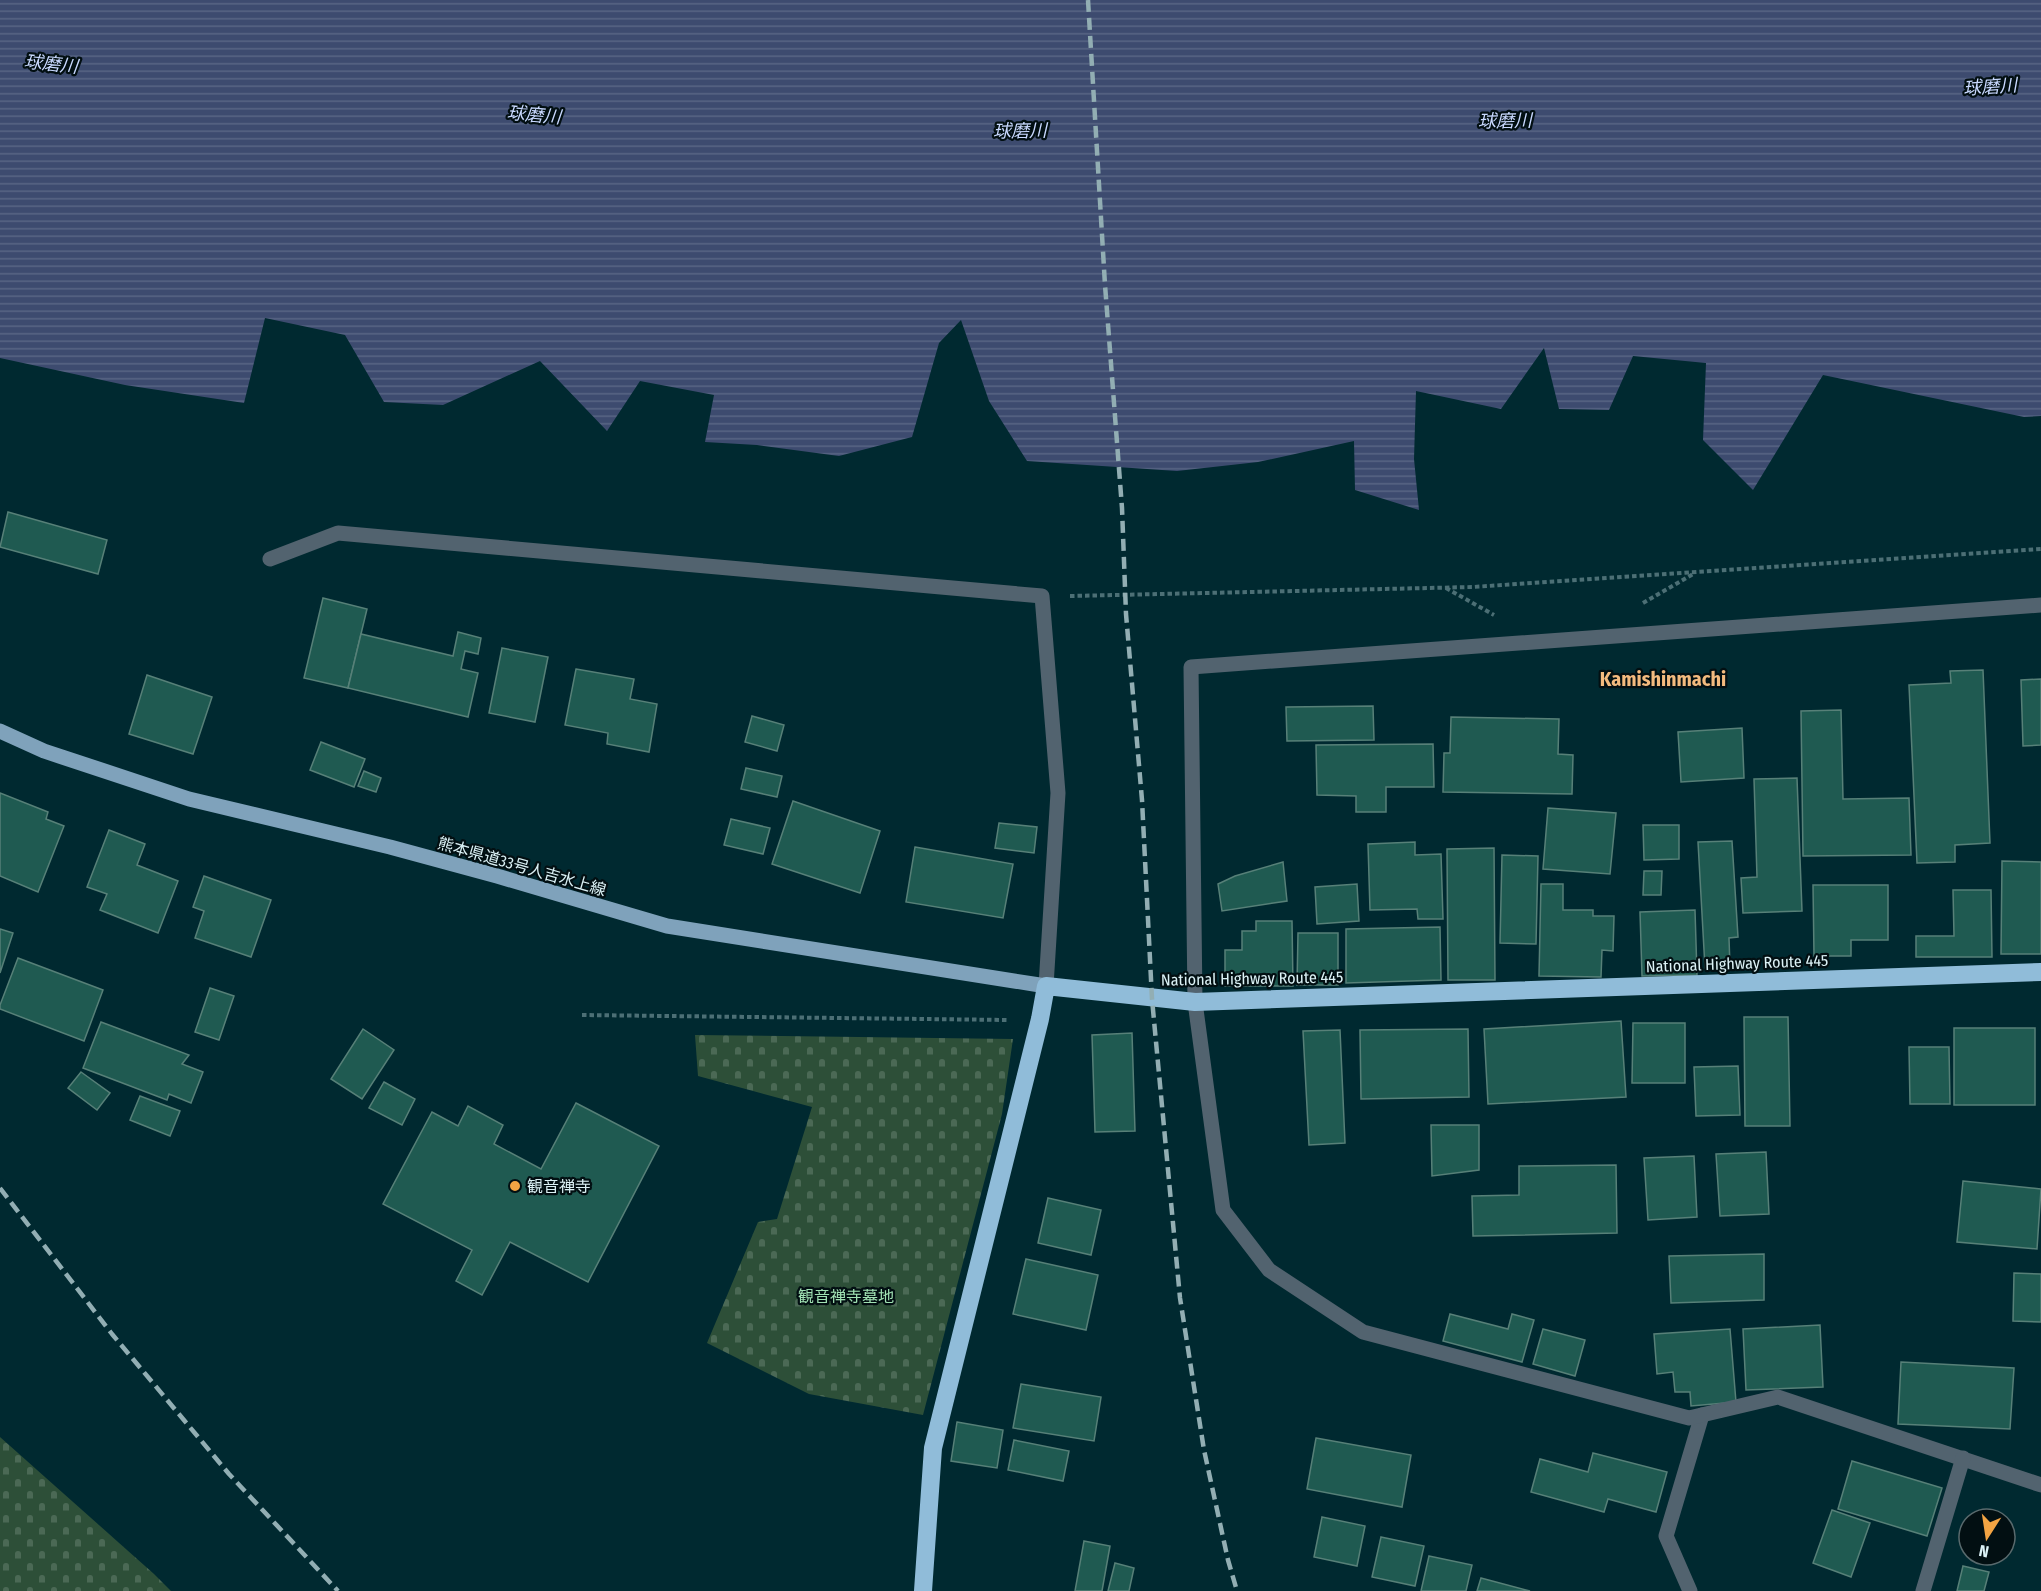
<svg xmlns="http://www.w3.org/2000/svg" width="2041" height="1591" font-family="'Fira Sans Condensed','Noto Sans JP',sans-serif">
<defs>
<pattern id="cemetery-stones" width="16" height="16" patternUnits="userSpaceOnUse" patternTransform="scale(1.5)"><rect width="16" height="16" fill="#2d4f38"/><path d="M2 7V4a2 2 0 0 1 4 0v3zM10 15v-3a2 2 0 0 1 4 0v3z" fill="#4b6955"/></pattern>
<pattern id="water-rules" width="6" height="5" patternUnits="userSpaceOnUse" patternTransform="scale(1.5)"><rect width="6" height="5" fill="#3d4b6f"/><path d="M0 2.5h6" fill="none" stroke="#586584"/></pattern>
</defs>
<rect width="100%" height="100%" fill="#002930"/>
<g fill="url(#cemetery-stones)">
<polygon points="695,1035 1013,1039 1002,1114 923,1415 809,1394 707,1343 758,1222 777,1219 812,1107 698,1076"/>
<polygon points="0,1437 154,1574 171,1591 0,1591"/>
</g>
<polygon fill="url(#water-rules)" points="0,0 2041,0 2041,416 2024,417 1823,375 1753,490 1703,440 1706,363 1633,356 1609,410 1559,409 1544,348 1501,409 1416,391 1414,459 1419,510 1355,490 1354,441 1258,462 1177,471 1027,461 989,401 961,320 939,343 912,437 839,456 757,445 705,442 714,395 640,381 607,431 540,361 443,405 384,402 345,335 265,318 244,403 125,385 0,358"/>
<g fill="#1f5a51" stroke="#578078" stroke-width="1.5">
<polygon points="8,512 107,540 98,574 0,547"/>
<polygon points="323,598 367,609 348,688 304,678"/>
<polygon points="458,632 481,638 478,654 465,651 461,669 478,673 468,717 348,688 361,634 453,656"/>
<polygon points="502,648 548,657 535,722 489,713"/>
<polygon points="576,669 634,679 630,699 657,704 649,752 607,744 608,733 565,725"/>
<polygon points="1983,670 1990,843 1955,845 1955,862 1917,863 1909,685 1951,683 1950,671"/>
<polygon points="147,675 212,697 193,754 129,734"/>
<polygon points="2041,679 2041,745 2023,746 2021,680"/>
<polygon points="1373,706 1374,740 1287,741 1286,707"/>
<polygon points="1841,710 1843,799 1909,798 1911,855 1803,856 1801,711"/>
<polygon points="752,716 784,725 777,751 745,742"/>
<polygon points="1451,717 1559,719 1558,754 1573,755 1572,794 1443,792 1444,753 1450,753"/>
<polygon points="1742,728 1744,778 1681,782 1678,732"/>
<polygon points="321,742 365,759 354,787 310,770"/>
<polygon points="1433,744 1434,787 1386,787 1386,812 1356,812 1356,796 1317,795 1316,745"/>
<polygon points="746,768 782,776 777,797 741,789"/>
<polygon points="364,771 381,778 376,792 358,786"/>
<polygon points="1797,778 1802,911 1743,913 1741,878 1757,877 1754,779"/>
<polygon points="0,793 48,812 46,819 64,826 38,892 0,876"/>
<polygon points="793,801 880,831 860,893 772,864"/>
<polygon points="1548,808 1616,813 1610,874 1543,869"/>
<polygon points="731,819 770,828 763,854 724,845"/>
<polygon points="999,823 1037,827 1034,853 995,848"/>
<polygon points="1643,825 1679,825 1679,859 1644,860"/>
<polygon points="109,830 145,844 137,865 178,881 158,933 100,910 107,894 87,887"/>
<polygon points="1732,841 1738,937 1729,938 1730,967 1705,968 1698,842"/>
<polygon points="1415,842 1415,855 1441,854 1443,919 1418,919 1417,909 1370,910 1368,844"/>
<polygon points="915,847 1013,864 1003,918 906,902"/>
<polygon points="1494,848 1495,980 1448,980 1447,849"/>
<polygon points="1502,855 1538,856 1536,944 1500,943"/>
<polygon points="2002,861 2041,862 2041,954 2001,954"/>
<polygon points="1283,862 1287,901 1222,911 1218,884 1235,876"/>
<polygon points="1644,871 1662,871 1661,895 1643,895"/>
<polygon points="204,876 271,900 251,957 195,938 204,911 193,907"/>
<polygon points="1357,884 1359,921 1317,924 1315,887"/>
<polygon points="1541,884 1563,884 1563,910 1593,910 1593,916 1614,916 1613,951 1602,950 1601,977 1539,976"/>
<polygon points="1813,885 1888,885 1888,940 1851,940 1851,956 1814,956"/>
<polygon points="1953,890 1991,890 1992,957 1916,957 1916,936 1954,936"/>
<polygon points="1695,910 1697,975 1642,976 1640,912"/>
<polygon points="1256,921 1292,921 1293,986 1225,986 1225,950 1242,950 1242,931 1256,931"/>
<polygon points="1440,927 1441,980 1346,983 1346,929"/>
<polygon points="0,929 13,933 0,973"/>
<polygon points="1298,933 1338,933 1338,985 1297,985"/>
<polygon points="18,958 103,990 84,1041 0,1009 0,1005"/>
<polygon points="210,988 234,996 219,1040 195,1032"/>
<polygon points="1744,1017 1788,1017 1790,1126 1745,1126"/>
<polygon points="1621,1021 1626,1097 1488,1104 1484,1029"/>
<polygon points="101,1022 189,1055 182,1064 203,1072 191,1103 169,1094 167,1100 83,1068"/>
<polygon points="1633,1023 1685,1023 1685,1083 1632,1083"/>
<rect x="1954" y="1028" width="81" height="77"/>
<polygon points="363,1029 394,1050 362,1099 331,1079"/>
<polygon points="1468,1029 1469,1097 1361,1099 1360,1030"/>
<polygon points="1340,1030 1345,1143 1309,1145 1303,1031"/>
<polygon points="1132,1033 1135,1131 1095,1132 1092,1035"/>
<polygon points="1909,1047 1949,1047 1950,1104 1910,1104"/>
<polygon points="1738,1066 1740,1115 1696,1116 1694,1067"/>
<polygon points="81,1072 110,1093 97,1110 68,1088"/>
<polygon points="384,1082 415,1099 402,1125 369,1108"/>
<polygon points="140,1096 180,1111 170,1136 130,1120"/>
<polygon points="576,1103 659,1146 588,1282 510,1242 482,1295 456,1281 472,1250 383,1204 432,1112 458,1126 468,1106 503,1125 494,1144 541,1169"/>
<polygon points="1431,1125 1479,1125 1479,1170 1432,1176"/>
<polygon points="1766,1152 1769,1214 1720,1216 1716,1154"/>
<polygon points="1694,1156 1697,1217 1648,1220 1644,1158"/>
<polygon points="1616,1165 1617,1233 1473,1236 1472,1196 1519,1195 1519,1166"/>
<polygon points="1963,1181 2041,1189 2037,1249 1957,1242"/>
<polygon points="1048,1198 1101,1210 1091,1255 1038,1243"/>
<polygon points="1764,1254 1764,1300 1671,1303 1669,1256"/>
<polygon points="1026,1259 1098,1275 1086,1330 1013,1314"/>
<polygon points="2014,1273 2041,1274 2041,1322 2013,1321"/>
<polygon points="1450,1314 1508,1329 1512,1314 1534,1320 1522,1362 1443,1341"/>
<polygon points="1820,1325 1823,1387 1746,1390 1743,1329"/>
<polygon points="1543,1329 1585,1340 1575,1376 1533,1364"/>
<polygon points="1730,1329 1736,1402 1691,1406 1690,1392 1675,1392 1673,1372 1657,1374 1654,1334"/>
<polygon points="1901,1362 2014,1368 2010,1429 1898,1424"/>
<polygon points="1021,1384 1101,1397 1094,1441 1013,1428"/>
<polygon points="957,1422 1003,1430 997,1468 951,1461"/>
<polygon points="1316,1438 1411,1455 1402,1507 1307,1489"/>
<polygon points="1014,1440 1069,1451 1063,1481 1008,1470"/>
<polygon points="1593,1453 1667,1472 1656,1512 1608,1499 1604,1512 1531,1492 1540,1459 1588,1472"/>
<polygon points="1852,1461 1942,1488 1927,1536 1838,1509"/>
<polygon points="1832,1510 1870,1523 1851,1577 1813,1563"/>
<polygon points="1322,1517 1365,1526 1357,1566 1314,1557"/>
<polygon points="1381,1537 1424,1546 1415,1586 1372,1577"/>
<polygon points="1084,1541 1110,1546 1102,1591 1075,1591"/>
<polygon points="1429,1556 1472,1565 1466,1591 1421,1591"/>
<polygon points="1115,1563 1134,1568 1129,1591 1108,1591"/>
<polygon points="1963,1566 1989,1572 1984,1591 1957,1591"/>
<polygon points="1481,1578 1530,1591 1477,1591"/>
</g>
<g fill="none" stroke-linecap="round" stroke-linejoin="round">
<g stroke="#4c6f75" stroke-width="4" stroke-dasharray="4.5 3" stroke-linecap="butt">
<polyline points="1446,588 1494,615"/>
<polyline points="1070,596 1473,587 2041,549"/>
<polyline points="1643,603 1693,574"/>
<polyline points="582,1015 1009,1020"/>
</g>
<polyline stroke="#52636f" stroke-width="15" points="1690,1591 1666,1536 1702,1415"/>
<g stroke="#52636f" stroke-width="15">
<polyline points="270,559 338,533 1042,596 1058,793 1046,986"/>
<polyline points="2041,605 1191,667 1195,1002 1223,1210 1269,1270 1363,1332 1689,1418 1778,1397 2041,1485"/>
<polyline points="1923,1591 1963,1458"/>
</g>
<polyline stroke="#7fa2bb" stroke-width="15" points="0,731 44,751 189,799 390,847 497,876 667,926 1046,986"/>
<polyline stroke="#90bcd9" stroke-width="18" points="923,1591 933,1448 1040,1019 1046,986 1195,1002 2041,972"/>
<g stroke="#92aeb3" stroke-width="4.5" stroke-dasharray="12 6" stroke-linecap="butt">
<polyline points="1088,0 1105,285 1122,508 1126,614 1142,800 1152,999 1180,1298 1204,1450 1228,1560 1237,1591"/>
<polyline points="0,1188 112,1334 229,1474 338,1591"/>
</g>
</g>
<circle fill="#f3a443" stroke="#020f12" stroke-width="2" cx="515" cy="1186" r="6"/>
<g text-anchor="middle" stroke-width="4.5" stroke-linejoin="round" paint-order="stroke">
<g font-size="16" fill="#dcf2f6" stroke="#020f12">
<text transform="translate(522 866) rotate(16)" y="6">熊本県道33号人吉水上線</text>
<text transform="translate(1737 963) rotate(-2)" y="6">National Highway Route 445</text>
<text transform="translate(1252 978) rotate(-1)" y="6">National Highway Route 445</text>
</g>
<g font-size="16" fill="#dcf2f6" stroke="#020f12" text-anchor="start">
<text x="527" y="1192">観音禅寺</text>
</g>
<g font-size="16" fill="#a1e2b4" stroke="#020f12">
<text x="846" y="1302">観音禅寺墓地</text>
</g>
<g font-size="18" font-style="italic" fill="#c9d9ff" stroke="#020f12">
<text transform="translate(51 64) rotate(6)" y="6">球磨川</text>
<text transform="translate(1990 87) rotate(-4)" y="6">球磨川</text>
<text transform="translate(534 115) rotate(5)" y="6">球磨川</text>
<text transform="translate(1505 121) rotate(-1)" y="6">球磨川</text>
<text transform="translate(1020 131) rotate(-1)" y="6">球磨川</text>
</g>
<g font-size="20" font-weight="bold" fill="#f3bb7f" stroke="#020f12">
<text x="1663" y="686">Kamishinmachi</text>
</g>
</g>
<g transform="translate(1987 1537) rotate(192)"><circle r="28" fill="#020f12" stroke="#596a6d" stroke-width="1.5"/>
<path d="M0-4.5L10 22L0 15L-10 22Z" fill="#f3a443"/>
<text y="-9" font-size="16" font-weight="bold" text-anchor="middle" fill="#dcf2f6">N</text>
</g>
</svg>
